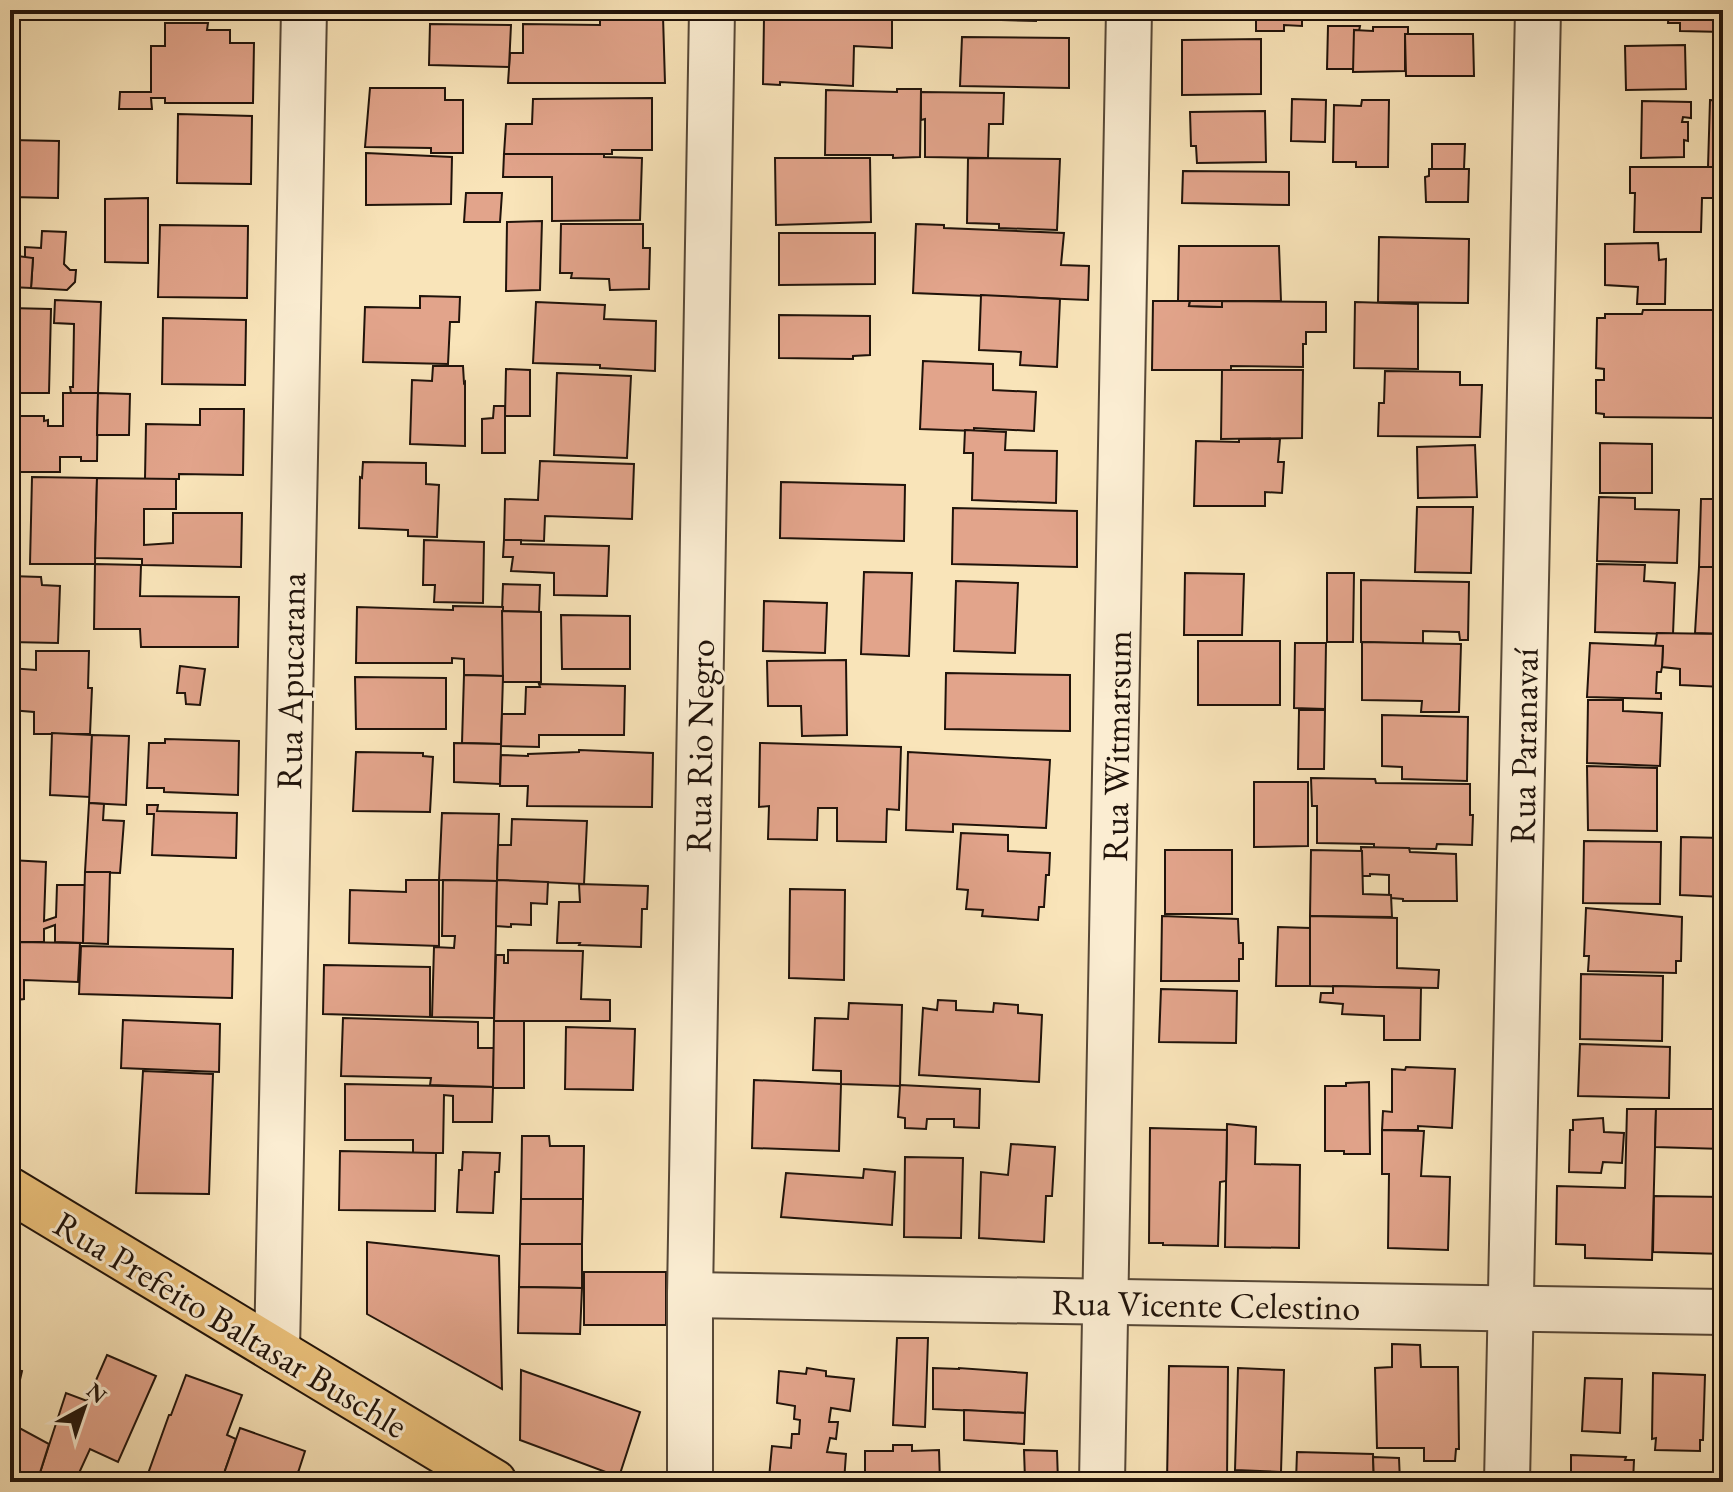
<svg xmlns="http://www.w3.org/2000/svg" width="1733" height="1492" font-family="'EB Garamond',serif">
<rect width="100%" height="100%" fill="#f9e4b9"/>
<filter id="stains"><feTurbulence type="fractalNoise" baseFrequency=".0025" numOctaves="4"/><feColorMatrix values="0 0 0 0 .2 0 0 0 0 .09 0 0 0 0 .02 0 0 0 .5 -.17"/></filter>
<radialGradient id="worn" r=".72"><stop offset=".6" stop-color="#630" stop-opacity="0"/><stop offset="1" stop-color="#630" stop-opacity=".3"/></radialGradient>
<g fill="#e2a48b" stroke="#20130a" stroke-width="2">
<rect x="10" y="10" width="8" height="14"/>
<polygon points="50,10 101,10 101,19 50,20"/>
<rect x="133" y="10" width="46" height="7"/>
<rect x="392" y="10" width="43" height="6"/>
<rect x="498" y="10" width="22" height="5"/>
<polygon points="597,10 689,10 689,17 663,16 665,83 508,83 510,53 523,53 523,24 600,25 600,16 597,16"/>
<polygon points="1002,10 1036,10 1036,21 1002,20"/>
<polygon points="1256,10 1302,10 1302,26 1284,25 1284,31 1256,31"/>
<polygon points="1621,10 1651,10 1651,17 1621,16"/>
<polygon points="1669,10 1723,10 1723,32 1680,31 1680,23 1668,23"/>
<polygon points="764,18 892,18 892,48 854,46 853,86 780,82 780,85 763,84"/>
<polygon points="165,23 208,23 207,30 230,30 230,43 254,43 253,103 165,103 165,98 151,98 152,109 119,109 120,92 151,92 151,46 165,46"/>
<polygon points="430,24 511,25 509,67 429,65"/>
<polygon points="1328,26 1360,26 1359,31 1354,30 1354,69 1327,69"/>
<polygon points="1373,27 1408,27 1408,34 1405,34 1405,71 1353,72 1354,30 1373,31"/>
<polygon points="1405,34 1473,34 1474,76 1406,76"/>
<polygon points="962,37 1069,38 1069,88 960,86"/>
<polygon points="1261,39 1261,94 1182,95 1182,40"/>
<polygon points="1685,45 1686,89 1626,90 1625,46"/>
<polygon points="370,88 445,88 445,100 463,100 463,153 431,153 431,148 365,147"/>
<polygon points="897,89 921,89 920,157 893,158 893,155 825,155 826,90 897,92"/>
<polygon points="921,92 1004,93 1003,124 989,124 988,158 925,157 925,119 921,120"/>
<polygon points="652,98 652,150 612,150 612,154 504,154 506,124 532,124 533,99"/>
<polygon points="1292,99 1326,100 1325,142 1291,141"/>
<polygon points="1362,100 1389,100 1388,167 1356,167 1356,162 1333,162 1334,105 1361,106"/>
<polygon points="1710,100 1723,101 1723,167 1708,167"/>
<polygon points="1642,101 1691,102 1691,118 1683,117 1682,122 1688,122 1688,141 1684,140 1684,157 1641,158"/>
<polygon points="1265,111 1266,162 1197,163 1196,146 1191,146 1190,112"/>
<polygon points="178,114 252,116 251,184 177,183"/>
<polygon points="10,140 59,141 58,198 10,197"/>
<polygon points="1432,144 1465,144 1464,169 1432,169"/>
<polygon points="366,153 452,157 451,204 366,205"/>
<polygon points="504,154 604,154 604,157 642,158 640,220 552,221 552,177 503,177"/>
<polygon points="775,158 870,158 871,222 776,225"/>
<polygon points="968,158 1060,159 1057,230 999,228 999,224 967,223"/>
<polygon points="1630,167 1719,167 1718,198 1702,198 1701,232 1634,232 1635,193 1630,193"/>
<polygon points="1429,169 1469,169 1468,202 1426,202 1425,177 1429,176"/>
<polygon points="1183,171 1289,172 1289,205 1182,203"/>
<polygon points="466,193 502,193 500,222 464,222"/>
<polygon points="148,198 148,263 105,262 105,199"/>
<polygon points="542,221 540,290 506,291 507,222"/>
<polygon points="561,224 643,224 643,248 650,248 649,289 610,290 609,279 571,278 572,273 560,273"/>
<polygon points="916,224 944,225 944,228 1064,233 1061,265 1089,266 1088,300 913,293"/>
<polygon points="160,225 248,226 247,298 158,297"/>
<polygon points="42,231 66,232 64,264 70,270 76,270 75,282 67,290 31,288 33,258 25,258 25,247 41,248"/>
<polygon points="779,233 875,233 875,284 779,285"/>
<polygon points="1379,237 1469,239 1468,303 1378,302"/>
<polygon points="1658,243 1659,260 1666,259 1665,304 1637,304 1638,287 1605,285 1605,244"/>
<polygon points="1179,246 1279,246 1281,301 1178,301"/>
<polygon points="10,255 33,258 31,288 10,287"/>
<polygon points="981,295 1060,299 1057,367 1020,365 1021,352 979,350"/>
<polygon points="420,296 460,297 459,322 450,322 448,364 363,362 365,307 420,308"/>
<polygon points="55,300 101,302 98,393 71,393 70,387 73,387 74,324 54,323"/>
<polygon points="1153,301 1190,301 1189,306 1222,307 1222,301 1326,302 1326,332 1306,332 1306,344 1303,344 1303,367 1231,366 1231,370 1152,370"/>
<polygon points="1190,301 1222,301 1222,307 1189,306"/>
<polygon points="536,302 605,305 604,319 656,321 655,371 600,368 600,365 533,363"/>
<polygon points="1355,302 1418,304 1418,369 1354,368"/>
<polygon points="10,308 51,309 49,393 10,393"/>
<polygon points="1643,310 1723,310 1723,375 1719,375 1719,418 1604,417 1604,414 1596,413 1596,380 1604,380 1604,369 1596,368 1597,318 1605,318 1605,314 1642,314"/>
<polygon points="779,315 870,316 870,355 853,356 853,359 779,358"/>
<polygon points="163,318 246,320 245,385 162,384"/>
<polygon points="923,361 993,364 993,390 1036,392 1034,431 974,428 974,431 920,429"/>
<polygon points="433,366 463,366 464,383 465,382 465,446 410,444 412,380 432,381"/>
<polygon points="506,369 530,370 530,416 505,416"/>
<polygon points="1222,370 1303,370 1302,438 1221,439"/>
<polygon points="1385,371 1460,372 1460,385 1482,385 1480,437 1378,436 1379,403 1384,403"/>
<polygon points="557,373 631,376 627,458 554,455"/>
<polygon points="63,393 98,393 97,461 81,461 81,457 60,457 60,472 10,472 10,416 44,416 44,421 48,420 48,426 63,426"/>
<polygon points="98,393 130,394 129,435 97,435"/>
<polygon points="494,406 505,406 505,453 482,453 482,419 493,418"/>
<polygon points="200,409 244,409 243,475 179,474 179,479 145,479 146,424 200,425"/>
<polygon points="965,430 1006,432 1005,450 1057,451 1056,503 972,500 973,453 964,453"/>
<polygon points="1239,439 1280,439 1278,462 1284,462 1282,493 1265,492 1265,506 1194,506 1196,441 1239,442"/>
<polygon points="1600,443 1652,444 1652,493 1600,493"/>
<polygon points="1475,445 1477,497 1418,498 1417,447"/>
<polygon points="540,461 634,464 632,519 545,516 544,541 504,540 505,499 538,500"/>
<polygon points="363,462 426,463 426,484 439,485 437,537 408,536 408,530 359,528 360,477 362,478"/>
<polygon points="32,477 97,478 95,564 30,564"/>
<polygon points="97,478 176,479 176,509 144,509 144,545 173,543 173,513 242,513 241,567 142,565 142,559 95,558"/>
<polygon points="781,482 905,485 904,541 780,538"/>
<polygon points="1599,497 1635,498 1635,509 1679,510 1677,563 1597,561"/>
<polygon points="1701,499 1723,499 1723,567 1699,567"/>
<polygon points="1417,507 1473,507 1471,573 1415,572"/>
<polygon points="953,508 1077,511 1077,567 952,564"/>
<polygon points="424,540 484,542 483,603 434,602 435,585 423,585"/>
<polygon points="504,540 521,540 521,544 609,546 607,596 554,595 554,573 511,571 513,557 503,557"/>
<polygon points="95,564 141,565 140,596 239,597 238,647 141,647 140,629 94,629"/>
<polygon points="1597,564 1645,565 1644,581 1675,583 1673,634 1595,632"/>
<polygon points="1699,567 1723,567 1723,634 1695,633"/>
<polygon points="864,572 912,573 909,656 861,654"/>
<polygon points="1185,573 1244,574 1242,635 1184,635"/>
<polygon points="1327,573 1354,573 1353,642 1327,642"/>
<polygon points="10,576 41,577 42,585 60,586 58,643 10,642"/>
<polygon points="1361,580 1469,582 1468,640 1460,640 1459,632 1423,631 1423,644 1361,642"/>
<polygon points="956,581 1018,583 1015,653 954,651"/>
<polygon points="503,584 540,585 539,612 502,611"/>
<polygon points="764,601 827,603 825,653 763,651"/>
<polygon points="453,606 503,607 503,676 464,675 464,659 452,658 452,663 356,663 357,607 453,610"/>
<polygon points="502,611 541,612 541,682 503,682"/>
<polygon points="561,615 630,616 630,669 562,669"/>
<polygon points="1657,633 1723,634 1723,687 1680,685 1680,669 1662,667 1663,646 1655,646"/>
<rect x="1198" y="641" width="82" height="64"/>
<polygon points="1362,642 1461,644 1459,712 1421,712 1422,701 1362,700"/>
<polygon points="1295,643 1326,643 1325,709 1294,708"/>
<polygon points="1590,643 1663,646 1662,667 1661,672 1657,672 1656,693 1661,693 1661,699 1587,697"/>
<polygon points="36,651 89,651 88,688 92,688 90,734 34,734 34,712 10,710 10,668 36,670"/>
<polygon points="846,660 847,735 802,736 801,706 768,706 767,661"/>
<polygon points="180,666 205,669 200,705 186,704 185,693 177,693"/>
<polygon points="946,673 1070,675 1070,731 945,729"/>
<polygon points="464,675 503,676 501,744 462,743"/>
<polygon points="355,677 446,678 446,729 356,729"/>
<polygon points="539,684 625,686 624,735 539,735 539,747 501,746 502,714 525,714 526,687 540,687"/>
<polygon points="1588,700 1623,700 1623,711 1662,713 1660,766 1587,763"/>
<polygon points="1299,710 1325,710 1324,769 1298,769"/>
<polygon points="1382,715 1468,717 1467,781 1402,779 1402,767 1382,766"/>
<polygon points="52,733 92,735 90,797 50,795"/>
<polygon points="92,735 129,736 126,805 89,803"/>
<polygon points="165,739 239,741 238,795 164,792 164,788 147,788 149,743 165,743"/>
<polygon points="454,743 501,744 500,784 454,782"/>
<polygon points="760,743 901,747 899,810 887,809 886,842 837,841 837,808 818,808 817,840 768,839 769,806 759,807"/>
<polygon points="579,750 653,753 652,807 527,806 528,786 500,786 501,755 528,756 528,754 579,752"/>
<polygon points="356,752 423,753 423,756 433,757 430,812 353,811"/>
<polygon points="908,752 1050,760 1046,828 953,824 953,832 906,830"/>
<polygon points="1587,766 1657,768 1657,831 1588,830"/>
<polygon points="1311,778 1375,779 1376,783 1470,784 1470,815 1473,815 1472,845 1437,844 1436,849 1374,848 1374,844 1317,843 1317,806 1312,806"/>
<polygon points="1254,782 1308,782 1308,846 1254,847"/>
<polygon points="89,803 104,804 103,820 124,821 120,873 85,872"/>
<polygon points="147,805 158,805 157,811 237,813 236,858 152,855 154,814 147,814"/>
<polygon points="442,813 499,814 497,881 439,880"/>
<polygon points="512,819 587,821 584,884 497,880 498,845 511,845"/>
<polygon points="961,833 1008,835 1008,851 1050,853 1049,875 1046,875 1044,907 1039,907 1038,920 982,916 983,910 966,909 968,890 957,889"/>
<polygon points="1681,837 1723,838 1723,897 1680,895"/>
<polygon points="1584,841 1661,842 1660,904 1583,903"/>
<polygon points="1361,847 1409,848 1410,852 1456,854 1457,901 1403,901 1403,899 1391,898 1391,895 1389,895 1389,875 1370,874 1370,876 1362,876"/>
<rect x="1165" y="850" width="67" height="64"/>
<polygon points="1311,850 1362,851 1363,894 1391,895 1392,917 1310,916"/>
<polygon points="10,860 46,862 44,921 56,917 57,885 85,885 83,943 55,942 55,925 44,929 44,942 10,942"/>
<polygon points="85,872 110,872 108,944 83,943"/>
<polygon points="406,880 439,880 439,946 349,943 350,890 406,892"/>
<polygon points="443,880 497,881 494,1018 432,1017 434,947 454,948 455,936 442,936"/>
<polygon points="497,880 548,882 547,904 531,903 531,925 511,924 511,927 496,926"/>
<polygon points="579,884 648,886 647,909 642,909 641,947 579,945 580,943 557,943 559,902 580,902"/>
<polygon points="790,889 845,890 844,980 789,978"/>
<polygon points="1586,908 1682,917 1681,961 1676,961 1676,973 1588,971 1589,956 1584,956"/>
<polygon points="1162,916 1238,919 1239,943 1243,943 1243,959 1239,959 1239,981 1161,981"/>
<polygon points="1310,916 1397,918 1397,968 1439,970 1438,988 1310,986"/>
<polygon points="1278,927 1310,928 1310,986 1276,986"/>
<polygon points="17,942 80,943 78,982 24,980 24,999 16,1000"/>
<polygon points="81,946 233,949 232,998 79,994"/>
<polygon points="508,950 583,951 581,999 610,1000 610,1021 494,1021 496,955 504,955 504,963 508,963"/>
<polygon points="324,965 430,967 430,1017 323,1014"/>
<polygon points="1581,974 1663,976 1662,1041 1580,1039"/>
<polygon points="1333,986 1421,988 1420,1040 1384,1040 1384,1016 1342,1014 1343,1004 1320,1002 1321,993 1333,993"/>
<polygon points="1161,989 1237,991 1236,1043 1159,1042"/>
<polygon points="938,1000 956,1001 956,1010 993,1012 994,1003 1018,1005 1018,1013 1042,1015 1039,1082 919,1075 923,1008 937,1010"/>
<polygon points="849,1003 902,1005 900,1086 841,1084 841,1071 813,1070 815,1018 848,1019"/>
<polygon points="343,1018 478,1022 478,1048 494,1048 493,1087 430,1085 431,1078 341,1076"/>
<polygon points="123,1020 220,1024 219,1072 121,1068"/>
<polygon points="494,1021 524,1021 524,1088 493,1088"/>
<polygon points="566,1027 635,1029 633,1090 565,1089"/>
<polygon points="1580,1044 1670,1047 1669,1098 1578,1096"/>
<polygon points="1406,1067 1455,1069 1452,1128 1418,1126 1418,1130 1382,1130 1383,1111 1392,1112 1392,1069 1405,1070"/>
<polygon points="143,1071 213,1074 209,1194 136,1193"/>
<polygon points="754,1080 841,1084 839,1151 752,1148"/>
<polygon points="1369,1082 1370,1154 1344,1154 1344,1151 1325,1151 1325,1086 1346,1086 1346,1083"/>
<polygon points="345,1084 493,1087 492,1122 453,1122 453,1096 444,1095 443,1153 413,1153 413,1140 345,1140"/>
<polygon points="900,1085 980,1089 979,1128 954,1127 954,1119 927,1119 926,1129 905,1128 905,1118 898,1117"/>
<polygon points="1627,1109 1656,1109 1652,1260 1585,1258 1585,1245 1556,1244 1557,1186 1625,1188"/>
<polygon points="1656,1109 1723,1109 1723,1149 1655,1147"/>
<polygon points="1603,1118 1604,1132 1624,1133 1622,1163 1603,1162 1601,1173 1569,1172 1570,1130 1573,1130 1573,1120"/>
<polygon points="1227,1124 1256,1127 1255,1164 1300,1165 1299,1248 1225,1247"/>
<polygon points="1150,1128 1227,1130 1226,1181 1220,1182 1218,1246 1163,1245 1163,1243 1149,1243"/>
<polygon points="1382,1130 1424,1131 1421,1176 1450,1177 1448,1250 1388,1248 1389,1174 1382,1174"/>
<polygon points="522,1136 549,1136 550,1146 584,1146 583,1199 521,1199"/>
<polygon points="1011,1144 1055,1147 1052,1196 1046,1196 1044,1242 979,1238 981,1172 1008,1175"/>
<polygon points="340,1151 436,1153 435,1211 339,1210"/>
<polygon points="463,1152 500,1153 499,1172 495,1172 493,1213 457,1212 459,1170 462,1170"/>
<polygon points="905,1157 963,1158 961,1238 904,1237"/>
<polygon points="864,1169 895,1172 892,1225 781,1217 786,1173 863,1178"/>
<polygon points="1654,1196 1723,1197 1723,1254 1653,1252"/>
<polygon points="521,1199 583,1199 582,1244 520,1244"/>
<polygon points="367,1242 499,1256 502,1389 367,1314"/>
<polygon points="520,1244 582,1244 582,1288 519,1287"/>
<polygon points="10,1264 17,1266 10,1296"/>
<rect x="584" y="1272" width="82" height="53"/>
<polygon points="519,1287 582,1288 580,1334 518,1333"/>
<polygon points="897,1338 928,1338 925,1427 893,1425"/>
<polygon points="1392,1344 1420,1345 1421,1367 1458,1367 1459,1449 1456,1449 1455,1461 1424,1461 1424,1448 1377,1448 1375,1368 1392,1367"/>
<polygon points="107,1355 156,1376 118,1462 90,1449 79,1473 97,1481 96,1482 37,1482 66,1393 87,1401"/>
<polygon points="1169,1366 1228,1367 1227,1482 1167,1482"/>
<polygon points="807,1368 826,1371 826,1376 854,1379 850,1411 831,1408 829,1422 838,1422 836,1439 830,1438 827,1452 846,1454 844,1482 796,1482 769,1478 772,1446 791,1448 792,1434 799,1434 800,1420 794,1419 795,1406 777,1403 779,1371 806,1374"/>
<polygon points="933,1368 959,1369 959,1368 1027,1373 1025,1413 933,1409"/>
<polygon points="1238,1368 1284,1370 1281,1472 1235,1470"/>
<polygon points="10,1369 22,1371 10,1423 49,1444 37,1482 10,1482"/>
<polygon points="521,1370 640,1412 619,1477 520,1440"/>
<polygon points="1653,1373 1705,1375 1703,1440 1700,1440 1700,1451 1655,1450 1656,1438 1652,1439"/>
<polygon points="186,1375 242,1395 227,1435 236,1439 221,1482 145,1482 169,1415 171,1415"/>
<polygon points="1585,1378 1622,1379 1620,1433 1582,1431"/>
<polygon points="964,1410 1025,1413 1024,1444 964,1440"/>
<polygon points="240,1428 305,1451 295,1482 221,1482"/>
<polygon points="893,1445 912,1445 912,1451 939,1450 940,1482 865,1482 865,1451 893,1451"/>
<polygon points="1024,1450 1057,1451 1058,1482 940,1482 940,1477 1025,1480"/>
<polygon points="1297,1452 1373,1454 1374,1482 1296,1482"/>
<polygon points="1571,1455 1626,1457 1625,1460 1634,1460 1633,1482 1571,1482"/>
<polygon points="1373,1457 1399,1458 1400,1482 1374,1482"/>
<polygon points="298,1472 322,1482 295,1482"/>
</g>
<g fill="none" stroke-linecap="round" stroke-linejoin="round">
<g stroke="#564736" stroke-width="48">
<g id="minor">
<polyline points="690,1295 1723,1312"/>
<polyline points="277,1351 304,10"/>
<polyline points="690,1482 690,1295 712,10"/>
<polyline points="1102,1482 1129,10"/>
<polyline points="1507,1482 1538,10"/>
</g>
</g>
<g stroke="#20130a" stroke-width="48">
<polyline id="major" points="10,1190 494,1482"/>
</g>
<use href="#minor" stroke="#fbedd2" stroke-width="44"/>
<use href="#major" stroke="#ecc27c" stroke-width="44"/>
</g>
<g text-anchor="middle" stroke-width="6" stroke-linejoin="round" paint-order="stroke">
<g font-size="36" fill="#20130a" stroke="#fbedd2">
<text transform="translate(290 681) rotate(-89)" y="13">Rua Apucarana</text>
<text transform="translate(699 746) rotate(-89)" y="13">Rua Rio Negro</text>
<text transform="translate(1116 746) rotate(-89)" y="13">Rua Witmarsum</text>
<text transform="translate(1523 746) rotate(-89)" y="13">Rua Paranavaí</text>
<text transform="translate(1206 1304) rotate(1)" y="13">Rua Vicente Celestino</text>
<text transform="translate(231 1324) rotate(31)" y="13">Rua Prefeito Baltasar Buschle</text>
</g>
</g>
<rect width="1733" height="1492" fill="none" stroke="#f9e4b9" stroke-width="40"/>
<rect x="12" y="12" width="1709" height="1468" fill="none" stroke="#20130a" stroke-width="4"/>
<rect x="20" y="20" width="1693" height="1452" fill="none" stroke="#20130a" stroke-width="2"/>
<g transform="translate(84 1408) rotate(40)" stroke="#fbedd2" stroke-width="6" paint-order="stroke">
<path d="M0-6L14 30L0 20L-14 30Z" fill="#20130a"/>
<text y="-12" font-size="22" font-weight="bold" text-anchor="middle" fill="#20130a">N</text>
</g>
<rect width="100%" height="100%" filter="url(#stains)"/>
<rect width="100%" height="100%" fill="url(#worn)"/>
</svg>
